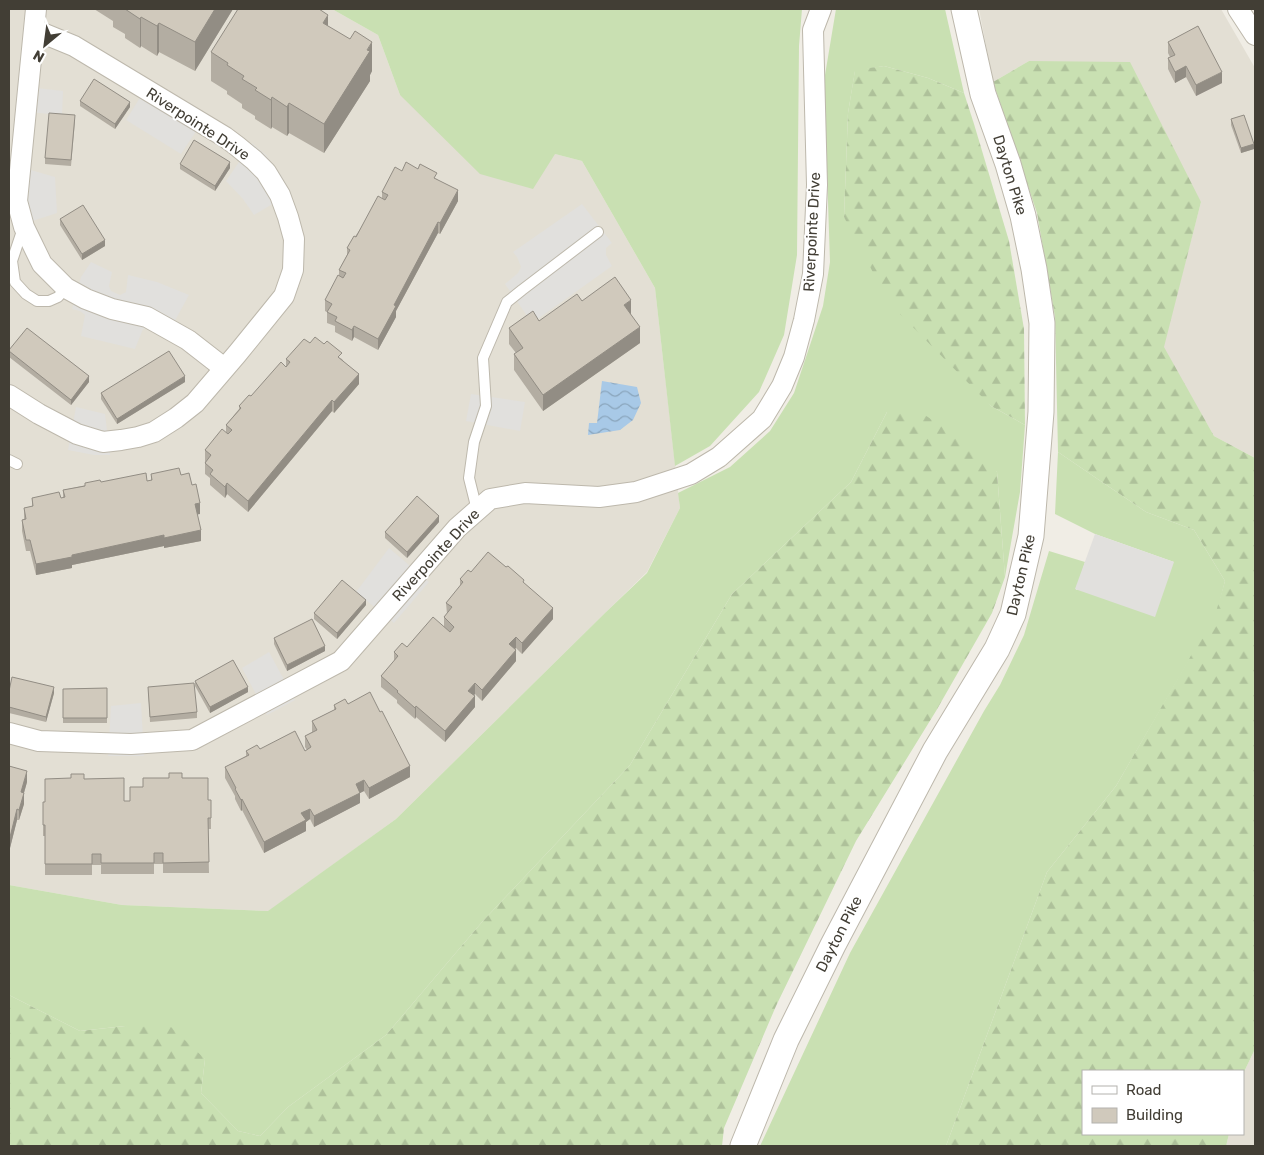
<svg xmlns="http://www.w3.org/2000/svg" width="1264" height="1155" font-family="Rubik,sans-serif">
<defs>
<pattern id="forest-firs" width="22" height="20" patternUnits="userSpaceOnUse" patternTransform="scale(1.25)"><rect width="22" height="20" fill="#c9e0b2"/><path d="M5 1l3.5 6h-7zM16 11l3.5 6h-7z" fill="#aec19a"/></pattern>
<pattern id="water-waves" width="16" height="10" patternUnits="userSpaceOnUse" patternTransform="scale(1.25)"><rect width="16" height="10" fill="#a8c9e7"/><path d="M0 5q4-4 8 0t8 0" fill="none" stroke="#8aa5bc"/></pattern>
</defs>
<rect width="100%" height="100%" fill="#f0ede5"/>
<g fill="#e3dfd4">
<polygon points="9,9 332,9 378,35 400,95 555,154 582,161 655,288 680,508 647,572 606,612 396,819 269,911 122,905 9,885"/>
<polygon points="979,9 1221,9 1255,68 1255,458 1214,436 1163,347 1201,202 1029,61 993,82"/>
<polygon points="1255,1049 1255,1146 1226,1146 1229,1134 1243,1134 1243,1074"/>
</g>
<g fill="#c9e0b2">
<polygon points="332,9 802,9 799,46 797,255 784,335 759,392 710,446 675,466 655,288 582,161 555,154 533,189 480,174 400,95 378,35"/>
<polygon points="836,9 945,9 964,93 928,78 884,66 855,71 848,113 844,217 991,406 1025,425 1020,492 1005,577 997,472 887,412 851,482 732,594 630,765 482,922 386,1035 288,1107 260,1136 238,1131 201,1093 205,1059 125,1026 80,1031 9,995 9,885 122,905 268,911 396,819 606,612 647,573 680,508 678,493 730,467 770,431 794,393 823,306 830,262 824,81"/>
<polygon points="1058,452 1146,512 1194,530 1225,581 1217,612 1116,786 1047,872 946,1146 760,1146 850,953 984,711 1000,685 1024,635 1049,551 1085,562 1076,590 1174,562 1095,534 1055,514"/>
</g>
<g fill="url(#forest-firs)">
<polygon points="1029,61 1130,62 1201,202 1164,347 1214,436 1255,458 1255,1049 1243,1074 1243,1071 1083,1071 1083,1134 1229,1134 1226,1146 946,1146 1047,872 1116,786 1216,612 1225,581 1194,530 1146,512 1058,452 1055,317 1037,213 993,82"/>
<polygon points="884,66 928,78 964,93 974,124 1009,241 1024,329 1025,425 991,406 889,303 844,217 848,113 855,70"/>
<polygon points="919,411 966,443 997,472 1005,577 992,613 936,711 856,841 776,1006 724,1128 722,1146 9,1146 9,995 80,1031 125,1026 171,1027 205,1059 201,1093 238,1131 260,1136 288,1107 386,1035 482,922 630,765 732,594 851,482 887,412"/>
</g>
<g fill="#e1e0dd">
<polygon points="151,80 207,115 181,154 126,120"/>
<polygon points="18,86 63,91 62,115 15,111"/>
<polygon points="252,143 266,155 281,175 291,193 254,215 243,199 226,181"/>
<polygon points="10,164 55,177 57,213 14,227 9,192"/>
<polygon points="582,204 612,243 606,248 606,255 612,266 532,323 505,284 518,273 521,267 517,257 513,252"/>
<polygon points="91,262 112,272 109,286 111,291 120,295 126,292 128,275 157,282 189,295 166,337 147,328 143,329 135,349 81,336 85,315 80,311 72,309 81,277"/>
<polygon points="471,394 525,402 520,431 466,421"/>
<polygon points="76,407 105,414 110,455 94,455 68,450"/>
<polygon points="1095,534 1174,562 1155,617 1075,589"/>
<polygon points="389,548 429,582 394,623 356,592"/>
<polygon points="269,652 295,700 267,715 242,668"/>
<polygon points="141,703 144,756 108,756 111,706"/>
</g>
<polygon fill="url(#water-waves)" points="602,381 637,387 641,403 633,420 620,430 588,435 589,423 597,423"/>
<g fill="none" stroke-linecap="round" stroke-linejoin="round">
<g stroke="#bdb8ac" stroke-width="12">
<g id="service">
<polyline points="23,228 12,261 15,282 26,294 37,301 49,301 58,297 66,288"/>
<polyline points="9,460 17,464"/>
<polyline points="477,510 469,478 474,442 486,406 483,358 507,302 522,290 598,232"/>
</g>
</g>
<g stroke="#bdb8ac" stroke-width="22">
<g id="minor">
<polyline points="36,9 17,201 24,227 42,264 66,288 86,299 112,309 147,317 188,340 224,368"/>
<polyline points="1238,9 1255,35"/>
<polyline points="9,395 39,414 77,434 103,442 121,440 138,437 154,432 176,418 195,403 237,354 284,296 293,270 294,239 288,217 280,195 266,172 254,160 237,146 225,137 74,46 35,30"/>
<polyline points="9,733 39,741 131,744 192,740 341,661 457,528 490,499 525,493 599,497 636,492 691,474 719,457 762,419 782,386 794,357 804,320 813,274 817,185 813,30 821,9"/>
</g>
</g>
<g stroke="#bdb8ac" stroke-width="27">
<polyline id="tertiary" points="743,1146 786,1040 833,945 935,751 997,649 1013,614 1031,536 1041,412 1042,323 1034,269 1023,216 1008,164 983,94 964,9"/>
</g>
<use href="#service" stroke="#fff" stroke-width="10"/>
<use href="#minor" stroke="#fff" stroke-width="20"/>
<use href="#tertiary" stroke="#fff" stroke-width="25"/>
</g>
<g fill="#b3ada2">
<polygon points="94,9 233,9 195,71 159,52 157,56 141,46 140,48 125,38 125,34 113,27 113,21"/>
<polygon points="328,26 372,71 370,75 370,81 324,153 289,133 287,136 272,127 271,129 255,119 255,116 242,108 242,104 227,94 227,91 211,81 211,52"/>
<polygon points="1168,42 1222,83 1196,96 1186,77 1175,83 1168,69 1168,58 1170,57 1168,53"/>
<polygon points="80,101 130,107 115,129 80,106"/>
<polygon points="1231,119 1254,149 1241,153 1231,125"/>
<polygon points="75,121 71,166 45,164 45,158"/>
<polygon points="180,164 230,168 215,191 180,169"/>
<polygon points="402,171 437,179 458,201 440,234 438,233 396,311 396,317 378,350 354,337 352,341 335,332 335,326 327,323 327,312 325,311 325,300 339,276 339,270 347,255 347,248 382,198 382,192"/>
<polygon points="60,219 105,246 82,260 60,225"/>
<polygon points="582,301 631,315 640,343 543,411 514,370 514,354 516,353 509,344 509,328 539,321"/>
<polygon points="310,343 342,359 359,384 334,413 332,411 248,512 227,494 225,498 210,485 210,478 205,474 205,450 226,432 226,425 239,409 239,406 286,366 286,359"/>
<polygon points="9,350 89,382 71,405 9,357"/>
<polygon points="185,382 117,424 101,399 101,393"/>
<polygon points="151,474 181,475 192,485 200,514 197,514 201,541 164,548 164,546 72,565 72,568 36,575 30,551 26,551 22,531 22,520 24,519 24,508 32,506 32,498 63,498 63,490 101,482 147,481 151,480"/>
<polygon points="439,522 407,558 385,538 385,532"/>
<polygon points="471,572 524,583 553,619 522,654 516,648 515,649 516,661 482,701 475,694 474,695 475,707 445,742 416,717 415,719 397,703 397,700 381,687 381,676 394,661 394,652 407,647 444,626 444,617 447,614 446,603 460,587 460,579"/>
<polygon points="366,605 337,639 314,619 314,613"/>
<polygon points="274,638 325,651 287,671 274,644"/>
<polygon points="195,681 248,692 210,713 195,686"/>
<polygon points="148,687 197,712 197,718 150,722"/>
<polygon points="107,688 107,723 63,723 63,689"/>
<polygon points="9,691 54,693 46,722 9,713"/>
<polygon points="348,704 410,777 369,799 364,791 360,793 360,803 314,827 310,819 306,822 306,831 264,853 242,810 241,811 235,799 235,796 225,778 225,767 246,756 246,751 260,749 305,751 307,750 305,747 305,736 312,732 312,721 334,710 334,705"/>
<polygon points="9,766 27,782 24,793 24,804 19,820 17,820 9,852"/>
<polygon points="182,778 208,800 211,818 211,829 208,829 209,873 163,873 163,864 154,864 154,874 101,874 101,865 92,865 92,875 45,875 45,836 43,836 43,802 45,802 84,779 124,801 130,801 143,787"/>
</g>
<g fill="#928d84">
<polygon points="215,9 233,9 195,71 195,42"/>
<polygon points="328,15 328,44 323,23"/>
<polygon points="141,17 141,46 140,48 140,19"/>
<polygon points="159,23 159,52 157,56 157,26"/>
<polygon points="372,42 372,71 370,75 370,81 324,153 324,124"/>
<polygon points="1186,66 1186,77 1175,83 1175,72"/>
<polygon points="1222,72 1222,83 1196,96 1196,85"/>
<polygon points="272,97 272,127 271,129 271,100"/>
<polygon points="130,102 130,107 115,129 115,124"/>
<polygon points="289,103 289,133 287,136 287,107"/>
<polygon points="1254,144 1254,149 1241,153 1241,148"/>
<polygon points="230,162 230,168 215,191 215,186"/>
<polygon points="458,190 458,201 440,234 440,223"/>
<polygon points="438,222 438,233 396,311 396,317 378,350 378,339 394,305"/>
<polygon points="105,240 105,246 82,260 82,254"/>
<polygon points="631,300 631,316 624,305"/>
<polygon points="354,326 354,337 352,341 352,330"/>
<polygon points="640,327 640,343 543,411 543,395"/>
<polygon points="359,374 359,384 334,413 334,402"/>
<polygon points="89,376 89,382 71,405 71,400"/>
<polygon points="185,376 185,382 117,424 117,419"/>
<polygon points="332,400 332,411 248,512 248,501"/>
<polygon points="227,483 227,494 225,498 225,487"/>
<polygon points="10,494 10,505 9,507 9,496"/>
<polygon points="200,503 200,514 195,515 195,504"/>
<polygon points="439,516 439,522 407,558 407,552"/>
<polygon points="201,530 201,541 164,548 164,538"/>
<polygon points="164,535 164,546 72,565 72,568 36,575 36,564 72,555"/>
<polygon points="366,600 366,605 337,639 337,633"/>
<polygon points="553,608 553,619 522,654 522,643"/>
<polygon points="516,637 516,648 509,655 509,644"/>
<polygon points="325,646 325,651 287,671 287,665"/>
<polygon points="516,650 516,661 482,701 482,690"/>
<polygon points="475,683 475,694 468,702 468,691"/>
<polygon points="54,687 54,693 46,722 46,717"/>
<polygon points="248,687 248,692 210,713 210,707"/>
<polygon points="475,696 475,707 445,742 445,731"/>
<polygon points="416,706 416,717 415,719 415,708"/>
<polygon points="410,766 410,777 369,799 369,788"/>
<polygon points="27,771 27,782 21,803 21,792"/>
<polygon points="364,780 364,791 360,793 360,803 314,827 314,816 356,784"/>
<polygon points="24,793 24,804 19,820 19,810"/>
<polygon points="242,799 242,810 241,811 241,800"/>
<polygon points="17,809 17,820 9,852 9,841"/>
<polygon points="310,809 310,819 306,822 306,831 264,853 264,842 301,813"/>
</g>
<g fill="#d0c9bc" stroke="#928d84">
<polygon points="125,9 215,9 195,42 159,23 157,26 141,17 140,19"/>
<polygon points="238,9 319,9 328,15 323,23 350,39 355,31 372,42 367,50 370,51 324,124 289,103 287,107 272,97 271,100 255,90 257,88 242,79 244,76 227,65 228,63 211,52"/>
<polygon points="1198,26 1222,72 1196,85 1186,66 1175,72 1168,58 1175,55 1168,42"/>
<polygon points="94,79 130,102 115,124 80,101"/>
<polygon points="49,113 75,115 71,160 45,158"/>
<polygon points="1244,115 1254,144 1241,148 1231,119"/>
<polygon points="194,140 230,162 215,186 180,164"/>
<polygon points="406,162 418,169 420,164 437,173 434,178 458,190 440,223 438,222 394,305 396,306 378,339 354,326 352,330 335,321 337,317 327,312 332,304 325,300 338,275 343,278 346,273 339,270 350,250 347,248 354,236 356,237 378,196 385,200 388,195 382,192 395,167 402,171"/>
<polygon points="83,205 105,240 82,254 60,219"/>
<polygon points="615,277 631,300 624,305 640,327 543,395 514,354 523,348 509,328 533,311 539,321 577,294 582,301"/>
<polygon points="27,328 89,376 71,400 9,351 9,350"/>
<polygon points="315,337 324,344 327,341 342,353 338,357 359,374 334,402 332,400 248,501 227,483 225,487 210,474 213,470 205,463 211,455 205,450 222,429 228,434 232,430 226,425 241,408 239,406 249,395 251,396 281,362 286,367 290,362 286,359 304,339 310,343"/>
<polygon points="169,351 185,376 117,419 101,393"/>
<polygon points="179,468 181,475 189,473 192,485 196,484 200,503 195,504 201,530 164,538 164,535 72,555 72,557 36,564 30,540 26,540 22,520 26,519 24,508 33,506 32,498 59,492 61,498 65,497 63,490 85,486 85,483 100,480 101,482 146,473 147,481 152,480 151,474"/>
<polygon points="417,496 439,516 407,552 385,532"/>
<polygon points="488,552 506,567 508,566 524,580 523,582 553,608 522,643 516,637 509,644 516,650 482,690 475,683 468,691 475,696 445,731 416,706 415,708 397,692 398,691 381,676 398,656 394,652 402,643 407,647 433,617 450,632 454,627 444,617 452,607 446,603 463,582 460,579 468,570 471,572"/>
<polygon points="342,580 366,600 337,633 314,613"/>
<polygon points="312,619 325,646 287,665 274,638"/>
<polygon points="233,660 248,687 210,707 195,681"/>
<polygon points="12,677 54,687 46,717 9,707 9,691"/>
<polygon points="194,683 197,712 150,717 148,687"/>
<polygon points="107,688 107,718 63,718 63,689"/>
<polygon points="370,692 380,712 382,711 410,766 369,788 364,780 356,784 360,793 314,816 310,809 301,813 306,820 264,842 242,799 241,800 235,789 236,788 225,767 249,755 246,751 257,745 260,749 295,731 305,751 311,747 305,736 317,730 312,721 336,709 334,705 345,699 348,704"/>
<polygon points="9,766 27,771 21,792 24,793 19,810 17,809 9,841"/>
<polygon points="169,773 182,773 182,778 208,778 208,800 211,800 211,818 208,818 209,862 163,863 163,853 154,853 154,863 101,863 101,854 92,854 92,864 45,864 45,825 43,825 43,802 45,802 45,779 71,778 71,774 84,774 84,779 124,778 124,801 130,801 130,787 143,787 143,778 169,778"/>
</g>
<g text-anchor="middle" stroke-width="4" stroke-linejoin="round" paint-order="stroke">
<g font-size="15" fill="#423e35" stroke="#fff">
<text transform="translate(198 124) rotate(33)" y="5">Riverpointe Drive</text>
<text transform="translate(1010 175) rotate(73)" y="5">Dayton Pike</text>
<text transform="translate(812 232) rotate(-87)" y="5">Riverpointe Drive</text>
<text transform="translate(436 555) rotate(-47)" y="5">Riverpointe Drive</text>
<text transform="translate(1021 575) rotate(-77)" y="5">Dayton Pike</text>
<text transform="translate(839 934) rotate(-63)" y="5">Dayton Pike</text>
</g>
</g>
<rect width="1264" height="1155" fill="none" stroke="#423e35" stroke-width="20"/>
<rect x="1082" y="1070" width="162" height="65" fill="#ffffff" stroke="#b3b2ae"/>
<rect x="1092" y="1086" width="25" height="8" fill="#ffffff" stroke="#b3b2ae"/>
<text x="1126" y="1095" font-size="15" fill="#423e35">Road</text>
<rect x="1092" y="1108" width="25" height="15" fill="#d0c9bc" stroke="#b3b2ae"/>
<text x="1126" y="1120" font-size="15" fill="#423e35">Building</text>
<g transform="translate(45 45) rotate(209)" stroke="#ffffff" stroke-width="4" paint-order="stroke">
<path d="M0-4L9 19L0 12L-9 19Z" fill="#423e35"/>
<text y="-8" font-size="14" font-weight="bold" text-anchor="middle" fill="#423e35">N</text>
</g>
</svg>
